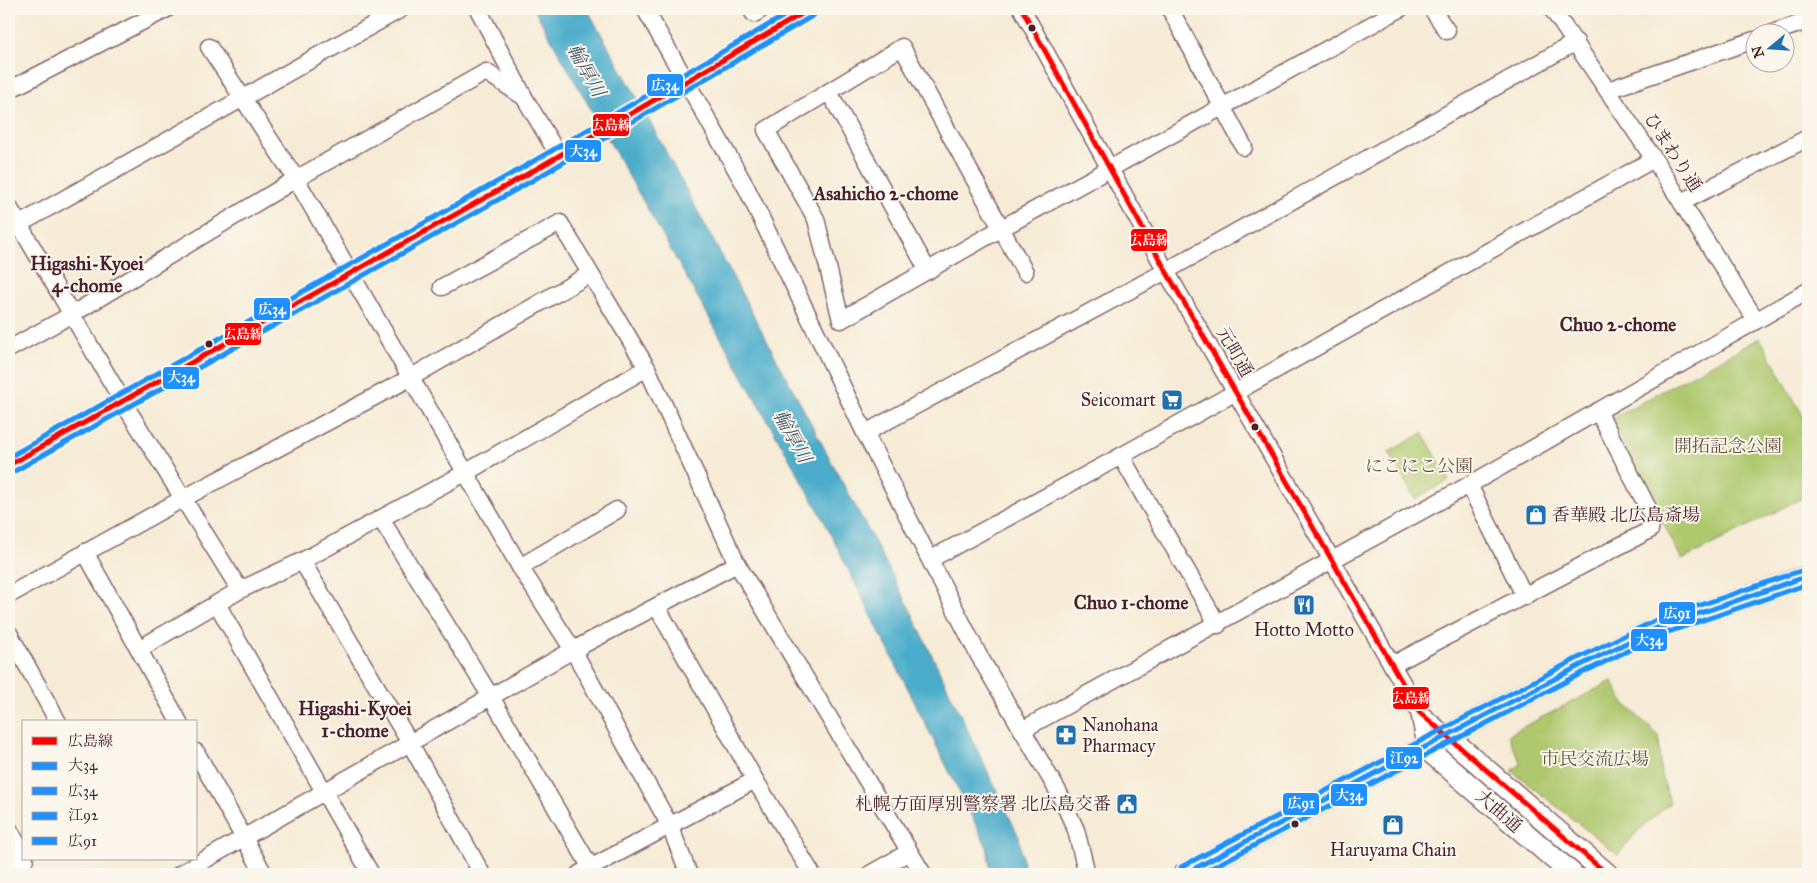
<svg xmlns="http://www.w3.org/2000/svg" width="1817" height="883" font-family="'IM FELL Great Primer','Noto Serif JP',serif">
<rect width="100%" height="100%" fill="#fbf7ec"/>
<filter id="ink" filterUnits="userSpaceOnUse"><feTurbulence type="fractalNoise" baseFrequency=".02" numOctaves="2"/><feDisplacementMap in="SourceGraphic" scale="10" xChannelSelector="R" yChannelSelector="G"/><feConvolveMatrix kernelMatrix="1 2 1 2 8 2 1 2 1" color-interpolation-filters="sRGB"/></filter>
<filter id="wash" filterUnits="userSpaceOnUse"><feTurbulence type="fractalNoise" baseFrequency=".0096" numOctaves="4" result="noise"/><feDisplacementMap in="SourceGraphic" scale="20" xChannelSelector="R" yChannelSelector="G"/><feGaussianBlur stdDeviation="1.12" result="paint"/><feColorMatrix in="noise" values="0 0 0 0 0 0 0 0 0 0 0 0 0 0 0 0 0 1.4 0 .05"/><feComposite in="paint" operator="in"/></filter>
<g filter="url(#wash)">
<rect width="100%" height="100%" fill="#f6ebd6"/>
<g fill="#aec86d" stroke="#7c744c">
<polygon points="1760,338 1808,425 1808,495 1682,560 1611,419"/>
<polygon points="1423,433 1449,480 1415,499 1389,452"/>
<polygon points="1612,681 1624,703 1659,736 1660,769 1670,803 1638,831 1618,855 1512,771 1521,764 1508,735"/>
</g>
<polygon fill="#4cadcb" stroke="#4b667b" points="534,9 587,9 634,92 907,603 1019,837 1025,874 991,874 987,847 819,511"/>
</g>
<g filter="url(#ink)">
<g fill="none" stroke-linecap="round" stroke-linejoin="round">
<g stroke="#866667" stroke-width="19">
<g id="minor">
<polyline points="478,9 524,97 559,156"/>
<polyline points="645,9 746,187 865,433 978,654 1059,793 1076,830 1087,874"/>
<polyline points="751,9 754,14 762,9"/>
<polyline points="1022,9 1166,271 1419,712 1426,748"/>
<polyline points="1170,9 1244,147"/>
<polyline points="1432,9 1447,31"/>
<polyline points="1552,9 1654,159 1756,320"/>
<polyline points="1775,32 1808,21"/>
<polyline points="209,47 296,179 520,567 573,650 669,824 689,874"/>
<polyline points="9,90 167,9"/>
<polyline points="1608,90 1754,40"/>
<polyline points="829,92 928,271"/>
<polyline points="1682,202 1808,138"/>
<polyline points="9,207 123,402 240,590"/>
<polyline points="9,230 401,9"/>
<polyline points="1025,272 902,47 766,130 816,219 841,320 1002,228 1400,9"/>
<polyline points="442,287 560,223 647,368 737,564 923,874"/>
<polyline points="9,349 71,315 296,179 486,72 524,97"/>
<polyline points="865,433 1166,271 1576,42"/>
<polyline points="1121,456 1218,625"/>
<polyline points="9,465 531,172 810,9"/>
<polyline points="1469,485 1525,597"/>
<polyline points="381,519 491,697 591,868"/>
<polyline points="85,552 179,722"/>
<polyline points="931,559 1121,456 1654,159"/>
<polyline points="302,561 410,743 482,874"/>
<polyline points="520,567 617,510"/>
<polyline points="9,595 184,498 410,378 590,274"/>
<polyline points="217,604 371,874"/>
<polyline points="657,607 755,780 812,874"/>
<polyline points="9,633 58,722"/>
<polyline points="139,649 240,590 302,561 465,473 647,368"/>
<polyline points="1392,665 1650,530 1652,516 1598,411"/>
<polyline points="1419,712 1448,737"/>
<polyline points="1022,730 1469,485 1808,291"/>
<polyline points="196,752 264,874"/>
<polyline points="9,829 24,856"/>
<polyline points="9,869 25,859"/>
<polyline points="180,874 573,650 737,564"/>
<polyline points="579,874 755,780"/>
<polyline points="870,874 909,852"/>
</g>
</g>
<g stroke="#866667" stroke-width="24">
<g id="major">
<polyline points="1448,737 1607,874"/>
<polyline points="1426,748 1572,874"/>
<polyline points="1184,874 1581,665 1657,628 1808,576"/>
</g>
</g>
<use href="#minor" stroke="#fff" stroke-width="16"/>
<use href="#major" stroke="#fff" stroke-width="21"/>
<g stroke="#fbf7ec" stroke-width="9">
<g id="bus-1">
<polyline points="1022,9 1166,271 1419,712 1607,874"/>
<polyline points="9,465 531,172 810,9"/>
</g>
</g>
<g stroke="#fbf7ec" stroke-width="9">
<g id="bus-2">
<polyline points="13,472 535,179 814,15"/>
<polyline points="1200,874 1584,672 1660,635 1808,584"/>
</g>
</g>
<g stroke="#fbf7ec" stroke-width="9">
<polyline id="bus-3" points="9,457 527,165 796,9"/>
</g>
<g stroke="#fbf7ec" stroke-width="9">
<polyline id="bus-4" points="1184,874 1581,665 1657,628 1808,576"/>
</g>
<g stroke="#fbf7ec" stroke-width="9">
<polyline id="bus-5" points="1181,867 1578,658 1654,621 1806,569"/>
</g>
<use href="#bus-1" stroke="#f00" stroke-width="5"/>
<use href="#bus-2" stroke="#1e90ff" stroke-width="5"/>
<use href="#bus-3" stroke="#1e90ff" stroke-width="5"/>
<use href="#bus-4" stroke="#1e90ff" stroke-width="5"/>
<use href="#bus-5" stroke="#1e90ff" stroke-width="5"/>
</g>
</g>
<defs>
<g id="supermarket-square" transform="scale(1.125)"><rect x="-9" y="-9" width="18" height="18" rx="4" fill="#1f6fb2" stroke="#fbf7ec"/><path d="M-6-5.5h2.5l.6 2H6L4.5 2H-2.5L-4.4-4H-6ZM-1.5 3.2a1.3 1.3 0 1 0 .1 0ZM3 3.2a1.3 1.3 0 1 0 .1 0Z" fill="#fff"/></g>
<g id="shop-square" transform="scale(1.125)"><rect x="-9" y="-9" width="18" height="18" rx="4" fill="#1f6fb2" stroke="#fbf7ec"/><path d="M-5-2.5h2.3a2.7 3.5 0 0 1 5.4 0H5L5.5 6h-11ZM-1.5-2.5h3a1.5 2.3 0 0 0-3 0Z" fill="#fff"/></g>
<g id="restaurant-square" transform="scale(1.125)"><rect x="-9" y="-9" width="18" height="18" rx="4" fill="#1f6fb2" stroke="#fbf7ec"/><path d="M-5-6h1v4h1v-4h1v4h1v-4h1v5L-1.5 .5V6h-2V.5L-5-1ZM5-6V6H3V1.5H1.5Q1.5-4 5-6Z" fill="#fff"/></g>
<g id="pharmacy-square" transform="scale(1.125)"><rect x="-9" y="-9" width="18" height="18" rx="4" fill="#1f6fb2" stroke="#fbf7ec"/><path d="M-2-6h4v4h4v4h-4v4h-4v-4h-4v-4h4Z" fill="#fff"/></g>
<g id="civic-square" transform="scale(1.125)"><rect x="-9" y="-9" width="18" height="18" rx="4" fill="#1f6fb2" stroke="#fbf7ec"/><path d="M-.6-6.5H3V-4.5H.6V-3L4-1V1h2V6H-6V1h2V-1L-.6-3ZM-1.2 2.5V6h2.4V2.5Z" fill="#fff"/></g>
</defs>
<g fill-rule="evenodd">
<use href="#supermarket-square" x="1172" y="400"/>
<use href="#shop-square" x="1536" y="515"/>
<use href="#restaurant-square" x="1304" y="605"/>
<use href="#pharmacy-square" x="1066" y="735"/>
<use href="#civic-square" x="1127" y="804"/>
<use href="#shop-square" x="1393" y="825"/>
</g>
<g fill="#4a1f2b" stroke="#fbf7ec" stroke-width="2">
<circle cx="1032" cy="28" r="4.5"/>
<circle cx="209" cy="344" r="4.5"/>
<circle cx="1255" cy="427" r="4.5"/>
<circle cx="1295" cy="824" r="4.5"/>
</g>
<g text-anchor="middle" stroke-width="4" stroke-linejoin="round" paint-order="stroke">
<g font-size="18" fill="#4a1f2b" stroke="#fbf7ec">
<text transform="translate(1673 152) rotate(57)" y="6">ひまわり通</text>
<text transform="translate(1235 352) rotate(60)" y="6">元町通</text>
<text transform="translate(1499 811) rotate(41)" y="6">大曲通</text>
</g>
<g font-size="18" fill="#4a1f2b" stroke="#fbf7ec" text-anchor="end">
<text x="1156" y="406">Seicomart</text>
<text x="1552" y="521" text-anchor="start">香華殿 北広島斎場</text>
<text x="1304" y="636" text-anchor="middle">Hotto Motto</text>
<text x="1082" y="731" text-anchor="start">Nanohana<tspan x="1082" dy="21">Pharmacy</tspan></text>
<text x="1111" y="810">札幌方面厚別警察署 北広島交番</text>
<text x="1393" y="856" text-anchor="middle">Haruyama Chain</text>
</g>
<g font-size="18" fill="#68523f" stroke="#fbf7ec">
<text x="1728" y="452">開拓記念公園</text>
<text x="1419" y="472">にこにこ公園</text>
<text x="1595" y="765">市民交流広場</text>
</g>
<g font-size="19" font-style="italic" fill="#4b586b" stroke="#fbf7ec">
<text transform="translate(587 70) rotate(61)" y="7">輪厚川</text>
<text transform="translate(793 436) rotate(61)" y="7">輪厚川</text>
</g>
<g font-size="19" font-weight="bold" fill="#4a1f2b" stroke="#fbf7ec">
<text x="886" y="200">Asahicho 2-chome</text>
<text x="87" y="270">Higashi-Kyoei<tspan x="87" dy="22">4-chome</tspan></text>
<text x="1618" y="331">Chuo 2-chome</text>
<text x="1131" y="609">Chuo 1-chome</text>
<text x="355" y="715">Higashi-Kyoei<tspan x="355" dy="22">1-chome</tspan></text>
</g>
</g>
<g stroke="#fbf7ec" stroke-width="2">
<rect x="646" y="73" width="38" height="24" rx="5" fill="#1e90ff"/>
<rect x="592" y="113" width="38" height="24" rx="5" fill="#f00"/>
<rect x="564" y="139" width="38" height="24" rx="5" fill="#1e90ff"/>
<rect x="1130" y="228" width="38" height="24" rx="5" fill="#f00"/>
<rect x="253" y="297" width="38" height="24" rx="5" fill="#1e90ff"/>
<rect x="224" y="322" width="38" height="24" rx="5" fill="#f00"/>
<rect x="162" y="366" width="38" height="24" rx="5" fill="#1e90ff"/>
<rect x="1658" y="601" width="38" height="24" rx="5" fill="#1e90ff"/>
<rect x="1630" y="628" width="38" height="24" rx="5" fill="#1e90ff"/>
<rect x="1392" y="686" width="38" height="24" rx="5" fill="#f00"/>
<rect x="1385" y="746" width="38" height="24" rx="5" fill="#1e90ff"/>
<rect x="1330" y="783" width="38" height="24" rx="5" fill="#1e90ff"/>
<rect x="1282" y="792" width="38" height="24" rx="5" fill="#1e90ff"/>
</g>
<g font-size="14" text-anchor="middle" font-weight="bold" fill="#fff">
<text x="665" y="90">広34</text>
<text x="611" y="130">広島線</text>
<text x="583" y="156">大34</text>
<text x="1149" y="245">広島線</text>
<text x="272" y="314">広34</text>
<text x="243" y="339">広島線</text>
<text x="181" y="382">大34</text>
<text x="1677" y="618">広91</text>
<text x="1649" y="645">大34</text>
<text x="1411" y="703">広島線</text>
<text x="1404" y="763">江92</text>
<text x="1349" y="800">大34</text>
<text x="1301" y="808">広91</text>
</g>
<rect width="1817" height="883" fill="none" stroke="#fbf7ec" stroke-width="30"/>
<rect x="22" y="720" width="175" height="140" fill="#fbf7ec" stroke="#b4a19f"/>
<rect x="32" y="737" width="25" height="8" fill="#ff0000" stroke="#b4a19f"/>
<text x="68" y="746" font-size="15" fill="#4a1f2b">広島線</text>
<rect x="32" y="762" width="25" height="8" fill="#1e90ff" stroke="#b4a19f"/>
<text x="68" y="770" font-size="15" fill="#4a1f2b">大34</text>
<rect x="32" y="787" width="25" height="8" fill="#1e90ff" stroke="#b4a19f"/>
<text x="68" y="796" font-size="15" fill="#4a1f2b">広34</text>
<rect x="32" y="812" width="25" height="8" fill="#1e90ff" stroke="#b4a19f"/>
<text x="68" y="820" font-size="15" fill="#4a1f2b">江92</text>
<rect x="32" y="837" width="25" height="8" fill="#1e90ff" stroke="#b4a19f"/>
<text x="68" y="846" font-size="15" fill="#4a1f2b">広91</text>
<g transform="translate(1770 48) rotate(252)"><circle r="24" fill="#fbf7ec" stroke="#b4a19f"/>
<path d="M0-4L9 19L0 12L-9 19Z" fill="#1f6fb2"/>
<text y="-8" font-size="14" font-weight="bold" text-anchor="middle" fill="#4a1f2b">N</text>
</g>
</svg>
